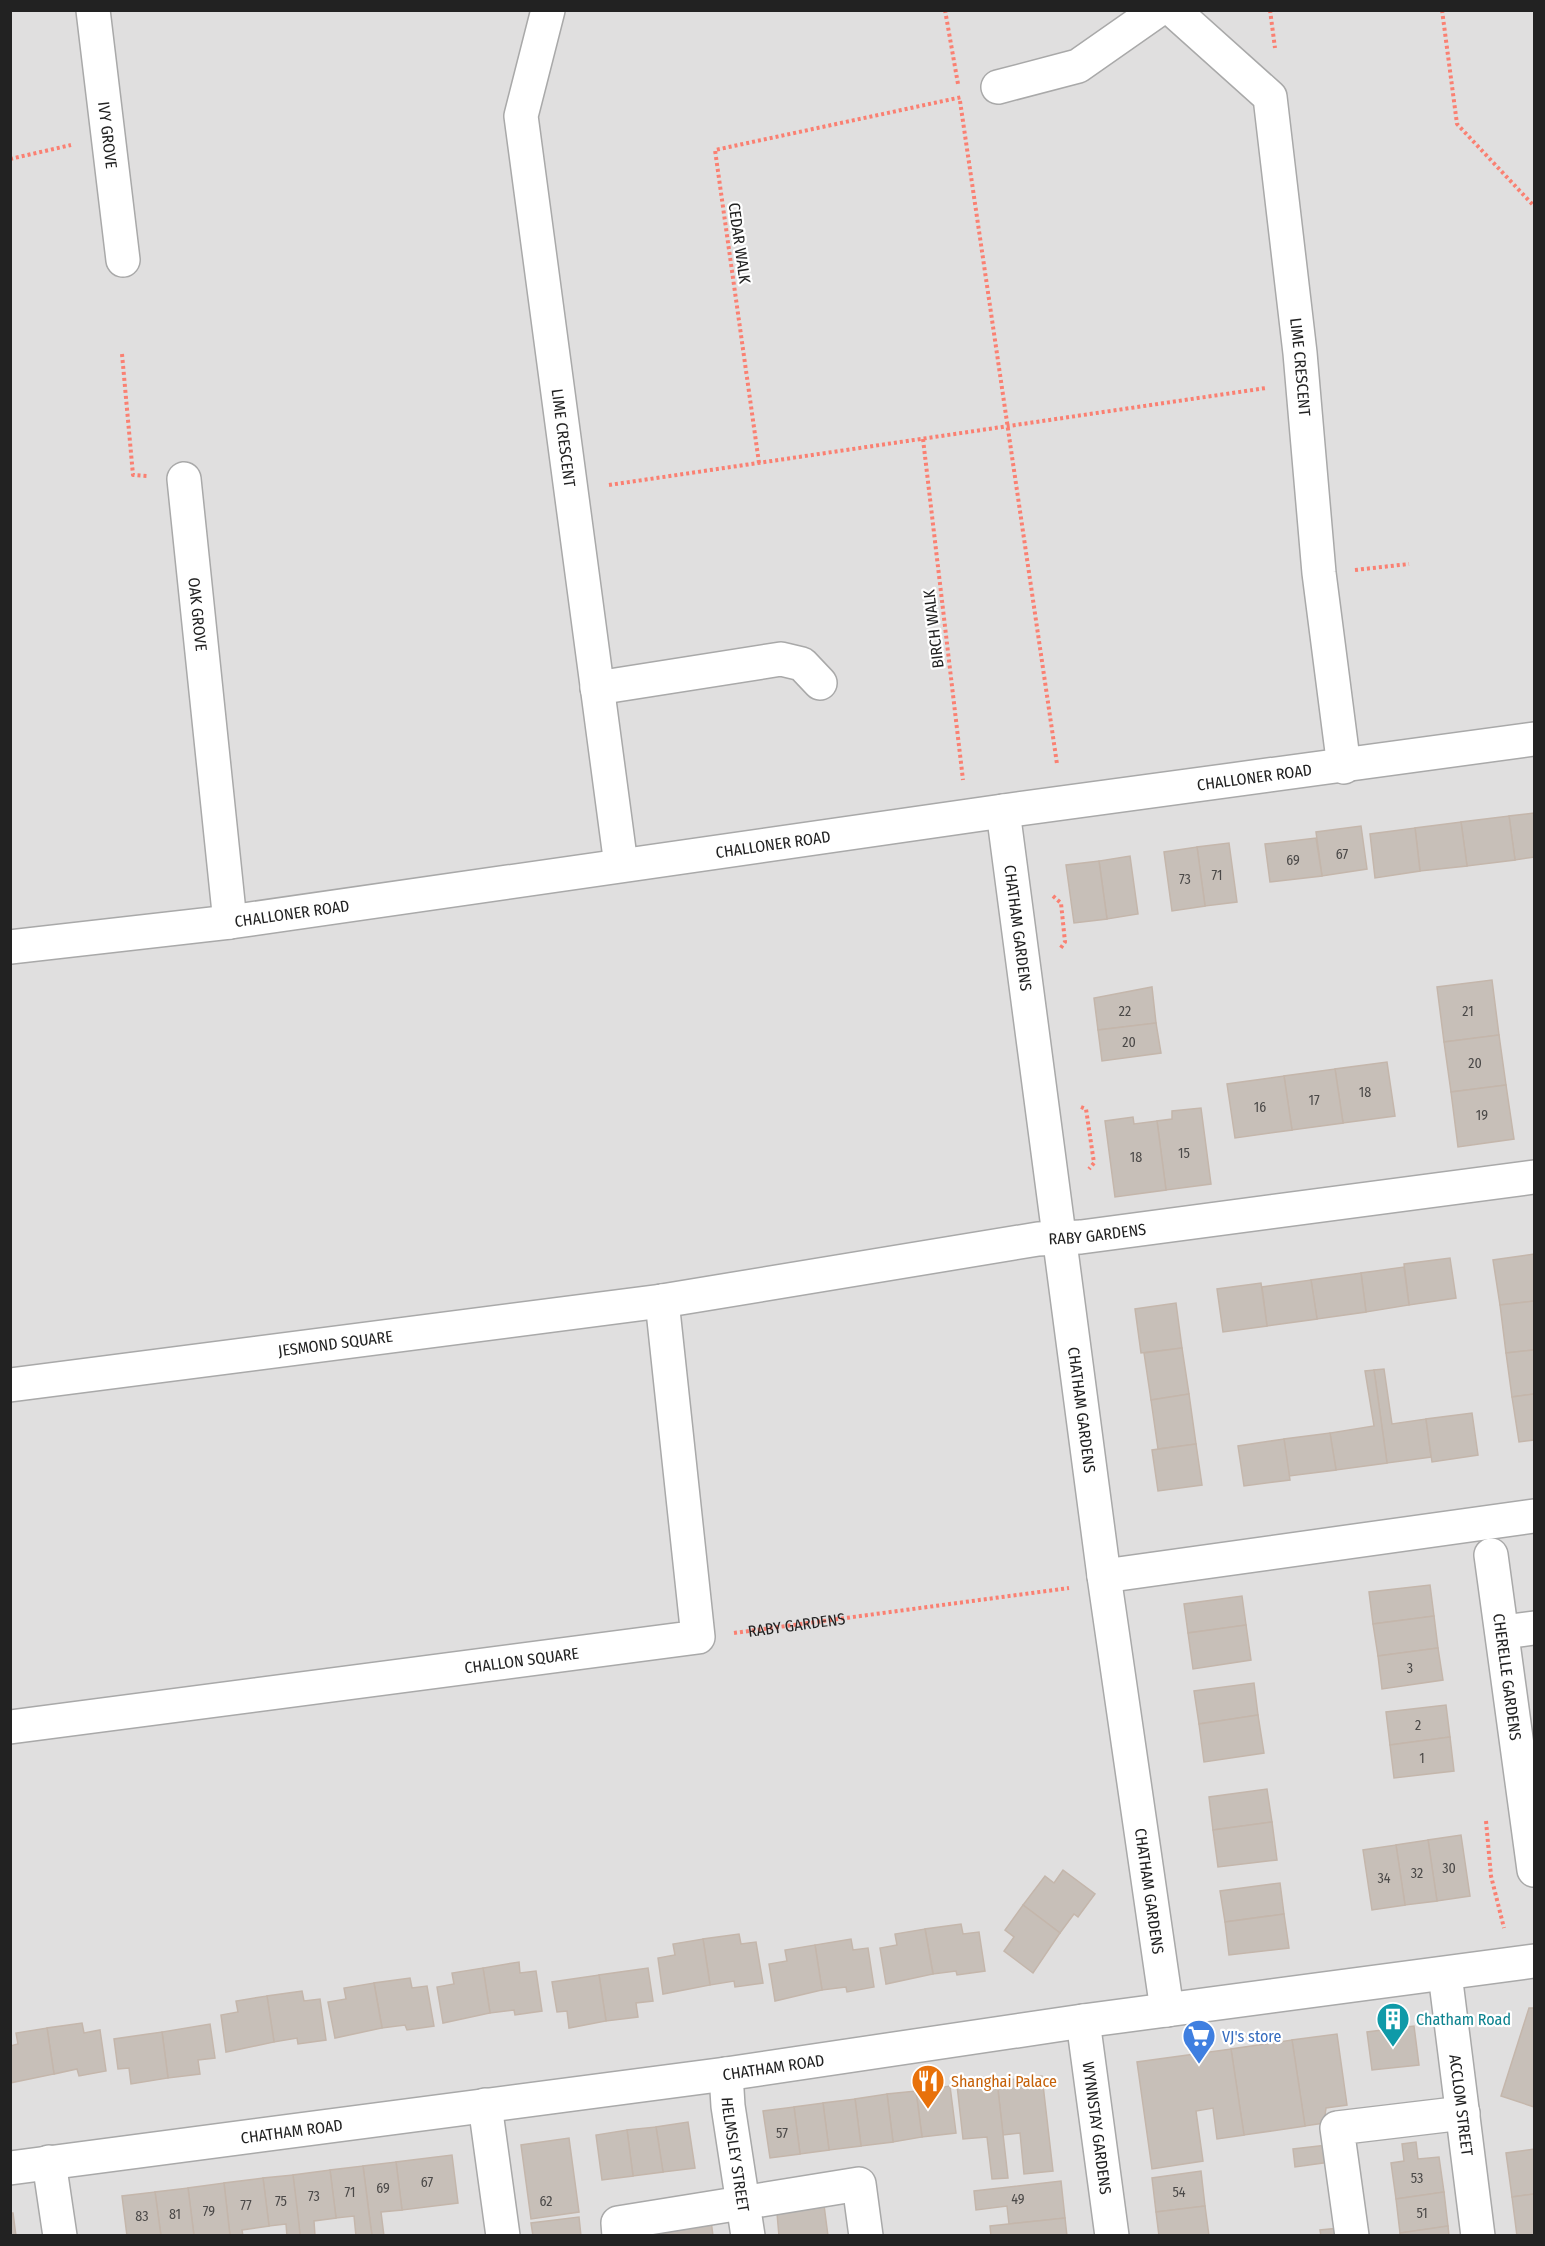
<svg xmlns="http://www.w3.org/2000/svg" width="1545" height="2246" font-family="'Fira Sans Condensed',sans-serif">
<rect width="100%" height="100%" fill="#f2efe9"/>
<rect fill="#e0dfdf" x="11" y="11" width="1523" height="2224"/>
<g fill="#c7bfb8" stroke="#c4b6ab" stroke-width="1.5">
<polygon points="1534,813 1534,857 1515,860 1509,816"/>
<polygon points="1509,816 1515,860 1467,866 1461,822"/>
<polygon points="1461,822 1467,866 1420,871 1415,828"/>
<polygon points="1361,826 1367,869 1322,876 1316,832"/>
<polygon points="1415,828 1420,871 1375,878 1370,834"/>
<polygon points="1316,838 1322,876 1270,882 1265,844"/>
<polygon points="1229,843 1237,902 1205,906 1197,847"/>
<polygon points="1197,847 1205,906 1172,911 1164,852"/>
<polygon points="1130,856 1138,914 1107,919 1099,861"/>
<polygon points="1099,861 1107,919 1074,923 1066,865"/>
<polygon points="1492,980 1499,1035 1444,1042 1437,987"/>
<polygon points="1152,987 1156,1023 1098,1030 1094,998"/>
<polygon points="1156,1023 1161,1053 1102,1061 1098,1030"/>
<polygon points="1499,1035 1506,1085 1451,1092 1444,1042"/>
<polygon points="1387,1062 1395,1116 1343,1123 1335,1069"/>
<polygon points="1335,1069 1343,1123 1292,1130 1284,1076"/>
<polygon points="1284,1076 1292,1130 1235,1138 1227,1084"/>
<polygon points="1506,1085 1514,1139 1458,1147 1451,1092"/>
<polygon points="1201,1108 1211,1184 1166,1190 1157,1121 1172,1119 1172,1111"/>
<polygon points="1133,1117 1134,1124 1157,1121 1166,1190 1115,1197 1105,1121"/>
<polygon points="1534,1254 1534,1301 1500,1305 1493,1260"/>
<polygon points="1450,1258 1456,1298 1409,1305 1404,1264"/>
<polygon points="1404,1267 1409,1305 1366,1312 1361,1273"/>
<polygon points="1361,1273 1366,1312 1317,1319 1311,1280"/>
<polygon points="1311,1280 1317,1319 1267,1326 1262,1287"/>
<polygon points="1261,1283 1267,1326 1223,1332 1217,1289"/>
<polygon points="1534,1301 1534,1350 1506,1353 1500,1305"/>
<polygon points="1176,1303 1182,1348 1141,1353 1135,1309"/>
<polygon points="1182,1348 1189,1394 1151,1400 1144,1353"/>
<polygon points="1534,1350 1534,1394 1512,1397 1506,1353"/>
<polygon points="1384,1369 1392,1424 1426,1419 1431,1457 1387,1463 1374,1370"/>
<polygon points="1374,1370 1387,1463 1336,1470 1330,1433 1374,1426 1365,1371"/>
<polygon points="1189,1394 1196,1444 1158,1449 1151,1400"/>
<polygon points="1534,1394 1534,1440 1519,1442 1512,1397"/>
<polygon points="1472,1413 1478,1455 1432,1462 1426,1419"/>
<polygon points="1330,1433 1336,1470 1289,1476 1284,1439"/>
<polygon points="1284,1439 1290,1480 1244,1486 1238,1446"/>
<polygon points="1196,1444 1202,1485 1158,1491 1152,1450"/>
<polygon points="1430,1585 1434,1616 1373,1624 1369,1592"/>
<polygon points="1242,1596 1246,1625 1188,1633 1184,1604"/>
<polygon points="1434,1616 1438,1648 1378,1656 1373,1624"/>
<polygon points="1246,1625 1251,1660 1193,1669 1188,1633"/>
<polygon points="1438,1648 1443,1680 1382,1689 1378,1656"/>
<polygon points="1254,1683 1258,1715 1199,1724 1194,1691"/>
<polygon points="1446,1705 1450,1737 1390,1745 1386,1712"/>
<polygon points="1258,1715 1264,1753 1204,1762 1199,1724"/>
<polygon points="1450,1737 1454,1771 1394,1778 1390,1745"/>
<polygon points="1267,1789 1272,1822 1213,1830 1209,1797"/>
<polygon points="1272,1822 1277,1860 1218,1867 1213,1830"/>
<polygon points="1461,1835 1470,1896 1437,1901 1428,1840"/>
<polygon points="1428,1840 1437,1901 1405,1905 1396,1845"/>
<polygon points="1396,1845 1405,1905 1372,1910 1363,1850"/>
<polygon points="1063,1870 1095,1894 1078,1917 1074,1914 1060,1933 1023,1905 1045,1876 1054,1883"/>
<polygon points="1280,1883 1284,1914 1225,1922 1220,1891"/>
<polygon points="1023,1905 1060,1933 1033,1973 1004,1951 1014,1937 1005,1930"/>
<polygon points="1284,1914 1289,1948 1229,1955 1225,1922"/>
<polygon points="961,1924 963,1934 979,1932 985,1971 957,1975 956,1971 933,1974 925,1929"/>
<polygon points="925,1929 933,1974 886,1984 880,1948 897,1945 895,1934"/>
<polygon points="739,1934 741,1944 756,1942 763,1983 735,1987 734,1981 710,1985 703,1939"/>
<polygon points="703,1939 710,1985 663,1994 658,1958 675,1955 673,1944"/>
<polygon points="851,1939 853,1950 868,1948 874,1987 847,1992 846,1987 822,1990 815,1945"/>
<polygon points="815,1945 822,1990 775,2001 769,1964 787,1961 785,1950"/>
<polygon points="519,1962 520,1973 536,1971 542,2011 515,2015 514,2010 490,2013 483,1968"/>
<polygon points="483,1968 490,2013 443,2023 437,1987 454,1984 452,1973"/>
<polygon points="648,1968 653,2001 636,2003 638,2017 606,2021 599,1975"/>
<polygon points="599,1975 606,2021 569,2028 567,2011 557,2012 552,1982"/>
<polygon points="410,1978 412,1988 427,1986 434,2026 407,2030 405,2025 382,2028 374,1983"/>
<polygon points="374,1983 382,2028 335,2038 328,2002 346,1999 344,1988"/>
<polygon points="302,1991 304,2001 320,1999 326,2040 298,2044 297,2038 274,2042 267,1996"/>
<polygon points="267,1996 274,2042 226,2052 221,2015 238,2012 236,2001"/>
<polygon points="1529,2008 1534,2008 1534,2107 1501,2096"/>
<polygon points="82,2023 84,2033 100,2030 106,2071 79,2076 77,2069 54,2074 47,2028"/>
<polygon points="210,2024 215,2058 198,2060 200,2074 168,2078 162,2032"/>
<polygon points="1414,2026 1419,2065 1372,2070 1367,2032"/>
<polygon points="47,2028 54,2074 10,2083 10,2046 18,2044 16,2033"/>
<polygon points="162,2032 168,2078 131,2084 129,2068 118,2069 114,2039"/>
<polygon points="1337,2034 1347,2105 1326,2108 1324,2123 1305,2126 1292,2040"/>
<polygon points="1292,2040 1305,2126 1244,2135 1231,2049"/>
<polygon points="1231,2049 1244,2135 1217,2139 1213,2108 1196,2111 1203,2161 1152,2169 1137,2062"/>
<polygon points="1042,2076 1053,2171 1024,2174 1020,2133 1003,2135 997,2081"/>
<polygon points="997,2081 1008,2178 992,2179 987,2137 963,2139 957,2085"/>
<polygon points="950,2086 956,2133 922,2137 916,2091"/>
<polygon points="916,2091 922,2137 893,2142 887,2094"/>
<polygon points="887,2094 893,2142 861,2146 855,2099"/>
<polygon points="855,2099 861,2146 829,2150 823,2103"/>
<polygon points="823,2103 829,2150 800,2154 794,2107"/>
<polygon points="794,2107 800,2154 770,2158 763,2111"/>
<polygon points="688,2122 695,2168 663,2172 656,2127"/>
<polygon points="656,2127 663,2172 633,2176 627,2130"/>
<polygon points="627,2130 633,2176 602,2180 596,2135"/>
<polygon points="569,2138 579,2212 531,2219 521,2145"/>
<polygon points="1416,2142 1418,2159 1439,2157 1444,2192 1396,2199 1391,2163 1404,2161 1402,2144"/>
<polygon points="1327,2145 1330,2162 1295,2167 1293,2149"/>
<polygon points="1534,2149 1534,2194 1512,2197 1506,2153"/>
<polygon points="452,2155 458,2203 402,2210 396,2162"/>
<polygon points="396,2162 402,2210 381,2212 384,2236 372,2236 363,2166"/>
<polygon points="363,2166 369,2214 372,2236 356,2236 354,2216 336,2218 330,2170"/>
<polygon points="330,2170 336,2218 314,2221 315,2236 300,2236 293,2175"/>
<polygon points="1201,2171 1205,2206 1156,2212 1152,2178"/>
<polygon points="293,2175 299,2224 300,2236 287,2236 286,2224 269,2226 263,2178"/>
<polygon points="263,2178 269,2226 242,2230 243,2236 230,2236 224,2183"/>
<polygon points="1061,2181 1065,2218 1009,2224 1007,2206 976,2210 974,2191"/>
<polygon points="224,2183 230,2236 194,2236 188,2188"/>
<polygon points="188,2188 194,2236 161,2236 155,2192"/>
<polygon points="155,2192 161,2236 127,2236 122,2196"/>
<polygon points="1444,2192 1448,2226 1400,2233 1396,2199"/>
<polygon points="1534,2194 1534,2236 1517,2236 1512,2197"/>
<polygon points="824,2205 828,2236 779,2236 777,2213"/>
<polygon points="1205,2206 1209,2236 1159,2236 1156,2212"/>
<polygon points="10,2213 13,2213 16,2236 10,2236"/>
<polygon points="579,2217 581,2236 533,2236 531,2223"/>
<polygon points="1065,2218 1067,2236 991,2236 990,2226"/>
<polygon points="711,2220 713,2236 636,2236"/>
<polygon points="1448,2226 1449,2236 1401,2236 1400,2233"/>
<polygon points="1339,2228 1339,2236 1321,2236 1320,2230"/>
</g>
<g fill="none" stroke-linecap="round" stroke-linejoin="round">
<g stroke="#a9a9a9" stroke-width="36">
<g id="minor">
<path id="s2" d="M93,10l30,250"/>
<path id="s3" d="M548,10l-27,106 100,749"/>
<path id="s4" d="M1173,10l97,87 30,256 19,220 25,194"/>
<polyline points="998,87 1078,66 1158,10"/>
<path id="s5" d="M184,479l46,443"/>
<polyline points="597,688 781,659 802,664 820,683"/>
<path id="s6" d="M1003,811l101,765 63,434"/>
<path id="s7" d="M10,947l220,-25 773,-111 531,-72"/>
<path id="s8" d="M10,1385l652,-84 376,-62 43,-2 453,-60"/>
<path id="s9" d="M1491,1555l43,315"/>
<polyline points="1104,1576 1534,1516"/>
<polyline points="1503,1632 1534,1628"/>
<path id="s10" d="M10,1727l688,-90 -36,-336"/>
<path id="s11" d="M1445,1974l33,262"/>
<path id="s12" d="M1083,2021l29,215"/>
<path id="s13" d="M726,2074l2,32 20,130"/>
<polyline points="485,2105 503,2236"/>
<polyline points="49,2162 60,2236"/>
<path id="s14" d="M10,2168l716,-94 357,-53 451,-60"/>
<polyline points="619,2236 618,2223 859,2184 866,2236"/>
<polyline points="1352,2236 1337,2128 1463,2113"/>
</g>
</g>
<g stroke="#fa8072" stroke-width="4" stroke-dasharray="3 3" stroke-linecap="butt">
<polyline points="945,10 958,84"/>
<polyline points="1270,10 1275,48"/>
<polyline points="1442,10 1457,124 1534,206"/>
<polyline points="960,101 1057,764"/>
<polyline points="10,159 71,145"/>
<polyline points="122,354 133,475 147,476"/>
<polyline points="923,439 963,780"/>
<polyline points="759,463 715,150 962,97"/>
<polyline points="609,485 1266,388"/>
<polyline points="1355,570 1409,564"/>
<polyline points="1053,896 1061,903 1065,942 1060,949"/>
<polyline points="1081,1107 1086,1109 1094,1163 1089,1169"/>
<path id="s1" d="M734,1633l335,-45"/>
<polyline points="1486,1821 1491,1876 1504,1928"/>
</g>
<use href="#minor" stroke="#fff" stroke-width="33"/>
</g>
<defs>
<g id="building-pin" transform="scale(1.725)"><path d="M0 17L-7.5 6A9.5 9.5 0 1 1 7.5 6Z" fill="#0f9aa8" stroke="#fff"/><path d="M-4-6H4V6H1V3H-1V6H-4ZM-2.5-4.3h1.7v1.8h-1.7ZM.8-4.3h1.7v1.8H.8ZM-2.5-1h1.7V.8h-1.7ZM.8-1h1.7V.8H.8Z" fill="#fff"/></g>
<g id="supermarket-pin" transform="scale(1.725)"><path d="M0 17L-7.5 6A9.5 9.5 0 1 1 7.5 6Z" fill="#3f7fe0" stroke="#fff"/><path d="M-6-5.5h2.5l.6 2H6L4.5 2H-2.5L-4.4-4H-6ZM-1.5 3.2a1.3 1.3 0 1 0 .1 0ZM3 3.2a1.3 1.3 0 1 0 .1 0Z" fill="#fff"/></g>
<g id="restaurant-pin" transform="scale(1.725)"><path d="M0 17L-7.5 6A9.5 9.5 0 1 1 7.5 6Z" fill="#e8710a" stroke="#fff"/><path d="M-5-6h1v4h1v-4h1v4h1v-4h1v5L-1.5 .5V6h-2V.5L-5-1ZM5-6V6H3V1.5H1.5Q1.5-4 5-6Z" fill="#fff"/></g>
</defs>
<g fill-rule="evenodd">
<use href="#building-pin" x="1393" y="2019"/>
<use href="#supermarket-pin" x="1199" y="2036"/>
<use href="#restaurant-pin" x="928" y="2081"/>
</g>
<g text-anchor="middle" stroke-width="4.5" stroke-linejoin="round" paint-order="stroke">
<g font-size="14" fill="#4b4948">
<text x="1342" y="859">67</text>
<text x="1293" y="865">69</text>
<text x="1217" y="880">71</text>
<text x="1185" y="884">73</text>
<text x="1125" y="1016">22</text>
<text x="1468" y="1016">21</text>
<text x="1129" y="1047">20</text>
<text x="1475" y="1068">20</text>
<text x="1365" y="1097">18</text>
<text x="1314" y="1105">17</text>
<text x="1260" y="1112">16</text>
<text x="1482" y="1120">19</text>
<text x="1184" y="1158">15</text>
<text x="1136" y="1162">18</text>
<text x="1410" y="1673">3</text>
<text x="1418" y="1730">2</text>
<text x="1422" y="1763">1</text>
<text x="1449" y="1873">30</text>
<text x="1417" y="1878">32</text>
<text x="1384" y="1883">34</text>
<text x="782" y="2138">57</text>
<text x="1417" y="2183">53</text>
<text x="427" y="2187">67</text>
<text x="383" y="2193">69</text>
<text x="350" y="2197">71</text>
<text x="1179" y="2197">54</text>
<text x="314" y="2201">73</text>
<text x="1018" y="2204">49</text>
<text x="281" y="2206">75</text>
<text x="546" y="2206">62</text>
<text x="246" y="2210">77</text>
<text x="209" y="2216">79</text>
<text x="1422" y="2218">51</text>
<text x="175" y="2219">81</text>
<text x="142" y="2221">83</text>
</g>
<g font-size="16" fill="#222" stroke="#fff">
<text dy="6" stroke="none"><textPath href="#s2" startOffset="126">IVY GROVE</textPath></text>
<text transform="translate(740 243) rotate(82)" y="6">CEDAR WALK</text>
<text dy="6" stroke="none"><textPath href="#s4" startOffset="402">LIME CRESCENT</textPath></text>
<text dy="6" stroke="none"><textPath href="#s3" startOffset="434">LIME CRESCENT</textPath></text>
<text dy="6" stroke="none"><textPath href="#s5" startOffset="136">OAK GROVE</textPath></text>
<text transform="translate(933 629) rotate(-97)" y="6">BIRCH WALK</text>
<text dy="6" stroke="none"><textPath href="#s7" startOffset="1256">CHALLONER ROAD</textPath></text>
<text dy="6" stroke="none"><textPath href="#s7" startOffset="770">CHALLONER ROAD</textPath></text>
<text dy="6" stroke="none"><textPath href="#s7" startOffset="284">CHALLONER ROAD</textPath></text>
<text dy="6" stroke="none"><textPath href="#s6" startOffset="118">CHATHAM GARDENS</textPath></text>
<text dy="6" stroke="none"><textPath href="#s8" startOffset="1098">RABY GARDENS</textPath></text>
<text dy="6" stroke="none"><textPath href="#s8" startOffset="328">JESMOND SQUARE</textPath></text>
<text dy="6" stroke="none"><textPath href="#s6" startOffset="604">CHATHAM GARDENS</textPath></text>
<text dy="6" stroke="none"><textPath href="#s1" startOffset="63">RABY GARDENS</textPath></text>
<text dy="6" stroke="none"><textPath href="#s10" startOffset="516">CHALLON SQUARE</textPath></text>
<text dy="6" stroke="none"><textPath href="#s9" startOffset="123">CHERELLE GARDENS</textPath></text>
<text dy="6" stroke="none"><textPath href="#s6" startOffset="1090">CHATHAM GARDENS</textPath></text>
<text dy="6" stroke="none"><textPath href="#s14" startOffset="770">CHATHAM ROAD</textPath></text>
<text dy="6" stroke="none"><textPath href="#s11" startOffset="132">ACCLOM STREET</textPath></text>
<text dy="6" stroke="none"><textPath href="#s12" startOffset="108">WYNNSTAY GARDENS</textPath></text>
<text dy="6" stroke="none"><textPath href="#s14" startOffset="284">CHATHAM ROAD</textPath></text>
<text dy="6" stroke="none"><textPath href="#s13" startOffset="81">HELMSLEY STREET</textPath></text>
</g>
<g font-size="16" fill="#0d838f" stroke="#fff" text-anchor="start">
<text x="1416" y="2025">Chatham Road</text>
</g>
<g font-size="16" fill="#366cbe" stroke="#fff" text-anchor="start">
<text x="1222" y="2042">VJ's store</text>
</g>
<g font-size="16" fill="#c56008" stroke="#fff" text-anchor="start">
<text x="951" y="2087">Shanghai Palace</text>
</g>
</g>
<rect width="1545" height="2246" fill="none" stroke="#222222" stroke-width="24"/>
</svg>
